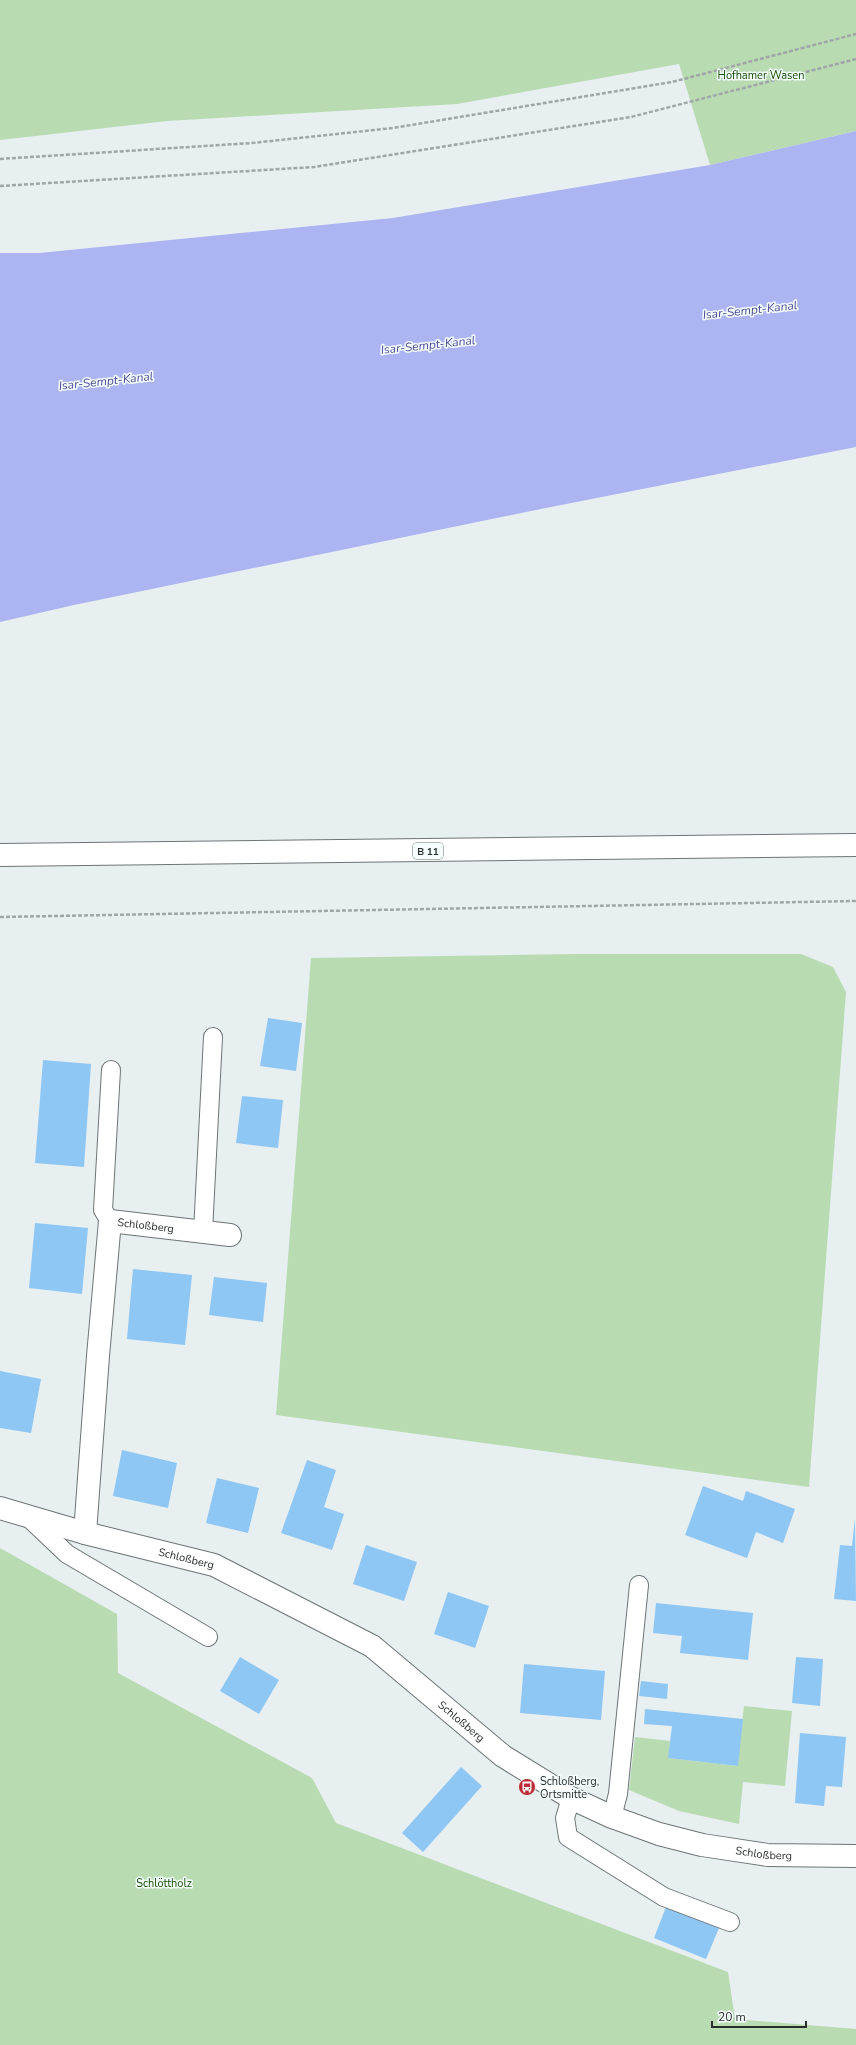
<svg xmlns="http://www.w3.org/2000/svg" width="856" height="2045" font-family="'Nunito Sans',sans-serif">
<rect width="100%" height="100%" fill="#e7eff1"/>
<g fill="#b8dbb1">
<polygon points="0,0 856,0 856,131 710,165 679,64 457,104 167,121 0,140"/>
<polygon points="577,954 801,954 833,967 846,992 809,1487 276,1415 311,958"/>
<polygon points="0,1548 117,1614 118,1673 312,1778 336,1823 728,1972 735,2019 856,2029 856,2045 0,2045"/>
<polygon points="744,1706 792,1711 785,1786 743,1782 739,1824 679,1811 629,1790 635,1737 670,1741 669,1758 737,1766"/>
</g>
<polygon fill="#adb4f2" points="856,131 856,447 536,510 74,605 0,622 0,253 39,253 393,218 710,165"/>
<g fill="#8ec6f4">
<polygon points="268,1018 302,1023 296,1071 260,1066"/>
<polygon points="43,1060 91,1064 84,1167 35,1163"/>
<polygon points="242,1096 283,1100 278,1148 236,1143"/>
<polygon points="35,1223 88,1228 82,1294 29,1288"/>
<polygon points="133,1269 192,1275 185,1345 127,1339"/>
<polygon points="214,1277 267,1283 263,1322 209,1315"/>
<polygon points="0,1371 41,1379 31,1433 0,1428"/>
<polygon points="122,1450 177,1463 168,1508 113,1496"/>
<polygon points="307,1460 336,1470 324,1507 344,1514 332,1550 281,1533"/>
<polygon points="217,1478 259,1488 248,1533 206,1523"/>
<polygon points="703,1486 743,1501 746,1491 795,1509 783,1543 756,1532 747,1558 685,1535"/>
<polygon points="855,1518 856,1601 834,1599 840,1545 852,1546"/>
<polygon points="366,1545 417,1562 404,1601 353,1584"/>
<polygon points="448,1592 489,1606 475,1648 434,1634"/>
<polygon points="656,1603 753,1613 748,1660 680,1653 682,1636 653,1633"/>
<polygon points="240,1657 279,1680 259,1714 220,1691"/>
<polygon points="796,1657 823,1659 820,1706 792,1703"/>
<polygon points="524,1664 605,1671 601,1720 520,1713"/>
<polygon points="641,1681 668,1684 667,1699 639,1696"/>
<polygon points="645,1709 743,1719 738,1766 668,1758 672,1726 644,1724"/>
<polygon points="800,1733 846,1737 842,1787 826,1786 824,1806 795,1803"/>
<polygon points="461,1767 482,1786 423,1852 402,1833"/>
<polygon points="666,1907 719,1928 706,1959 654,1938"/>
</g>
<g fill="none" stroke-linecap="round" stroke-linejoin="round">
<g stroke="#6d7475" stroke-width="20">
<g id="service">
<polyline points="110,1221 103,1210 111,1070"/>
<polyline points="203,1232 213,1037"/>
<polyline points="27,1516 67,1554 208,1637"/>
<polyline points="571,1798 565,1818 568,1837 664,1897 730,1922"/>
<polyline points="612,1817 618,1794 639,1585"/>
</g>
</g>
<g stroke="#6d7475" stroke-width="24">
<g id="minor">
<path id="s1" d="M0,1508l85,25 129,32 158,81 131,110 68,42 41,19 47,17 43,11 66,10 88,1"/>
<path id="s2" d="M85,1533l13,-177 12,-135 120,14"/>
</g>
</g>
<g stroke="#6d7475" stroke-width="24">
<polyline id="primary" points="0,855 856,845"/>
</g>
<g stroke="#a0a6a8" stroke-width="2.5" stroke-dasharray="4 2" stroke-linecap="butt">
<polyline points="0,159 252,143 393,128 672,82 856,34"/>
<polyline points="0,186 314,167 631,117 856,59"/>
<polyline points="0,917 856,901"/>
</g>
<use href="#service" stroke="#fff" stroke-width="18"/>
<use href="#minor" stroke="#fff" stroke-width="22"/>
<use href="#primary" stroke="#fff" stroke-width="22"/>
</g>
<defs>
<g id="bus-disc" transform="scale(0.9)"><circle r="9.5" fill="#bc2c35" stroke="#f5fdfe"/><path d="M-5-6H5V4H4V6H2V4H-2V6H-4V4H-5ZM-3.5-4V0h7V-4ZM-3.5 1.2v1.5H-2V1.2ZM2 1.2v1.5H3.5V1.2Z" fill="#fff"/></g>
</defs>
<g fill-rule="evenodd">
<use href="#bus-disc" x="527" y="1787"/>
</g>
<g text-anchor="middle" stroke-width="3" stroke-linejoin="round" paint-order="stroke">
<rect fill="#f5fdfe" stroke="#666b6b" stroke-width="1" x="413" y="843" width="30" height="16" rx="3"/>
<g font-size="10" font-weight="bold" fill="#292c2c">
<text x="428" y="855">B 11</text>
</g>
<g font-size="11" fill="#114d01" stroke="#f5fdfe">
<text x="761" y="79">Hofhamer Wasen</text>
<text x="164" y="1887">Schlöttholz</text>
</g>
<g font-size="11" fill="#292c2c" stroke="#f5fdfe">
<text dy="4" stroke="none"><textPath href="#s2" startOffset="349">Schloßberg</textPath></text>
<text dy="4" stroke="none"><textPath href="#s1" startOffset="193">Schloßberg</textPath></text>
<text dy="4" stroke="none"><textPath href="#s1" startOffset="516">Schloßberg</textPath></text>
<text dy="4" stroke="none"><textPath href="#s1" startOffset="852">Schloßberg</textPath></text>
</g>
<g font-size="11" fill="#292c2c" stroke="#f5fdfe" text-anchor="start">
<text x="540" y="1785">Schloßberg,<tspan x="540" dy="13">Ortsmitte</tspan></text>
</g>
<g font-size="12" font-style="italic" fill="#474a93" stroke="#f5fdfe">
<text transform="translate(750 310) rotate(-6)" y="4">Isar-Sempt-Kanal</text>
<text transform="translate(428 345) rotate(-6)" y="4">Isar-Sempt-Kanal</text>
<text transform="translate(106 381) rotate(-6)" y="4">Isar-Sempt-Kanal</text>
</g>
</g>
<path d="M712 2021v6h94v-6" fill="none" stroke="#292c2c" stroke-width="2"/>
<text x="718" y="2021" font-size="12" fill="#292c2c" stroke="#f5fdfe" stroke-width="3" paint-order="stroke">20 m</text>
</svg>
